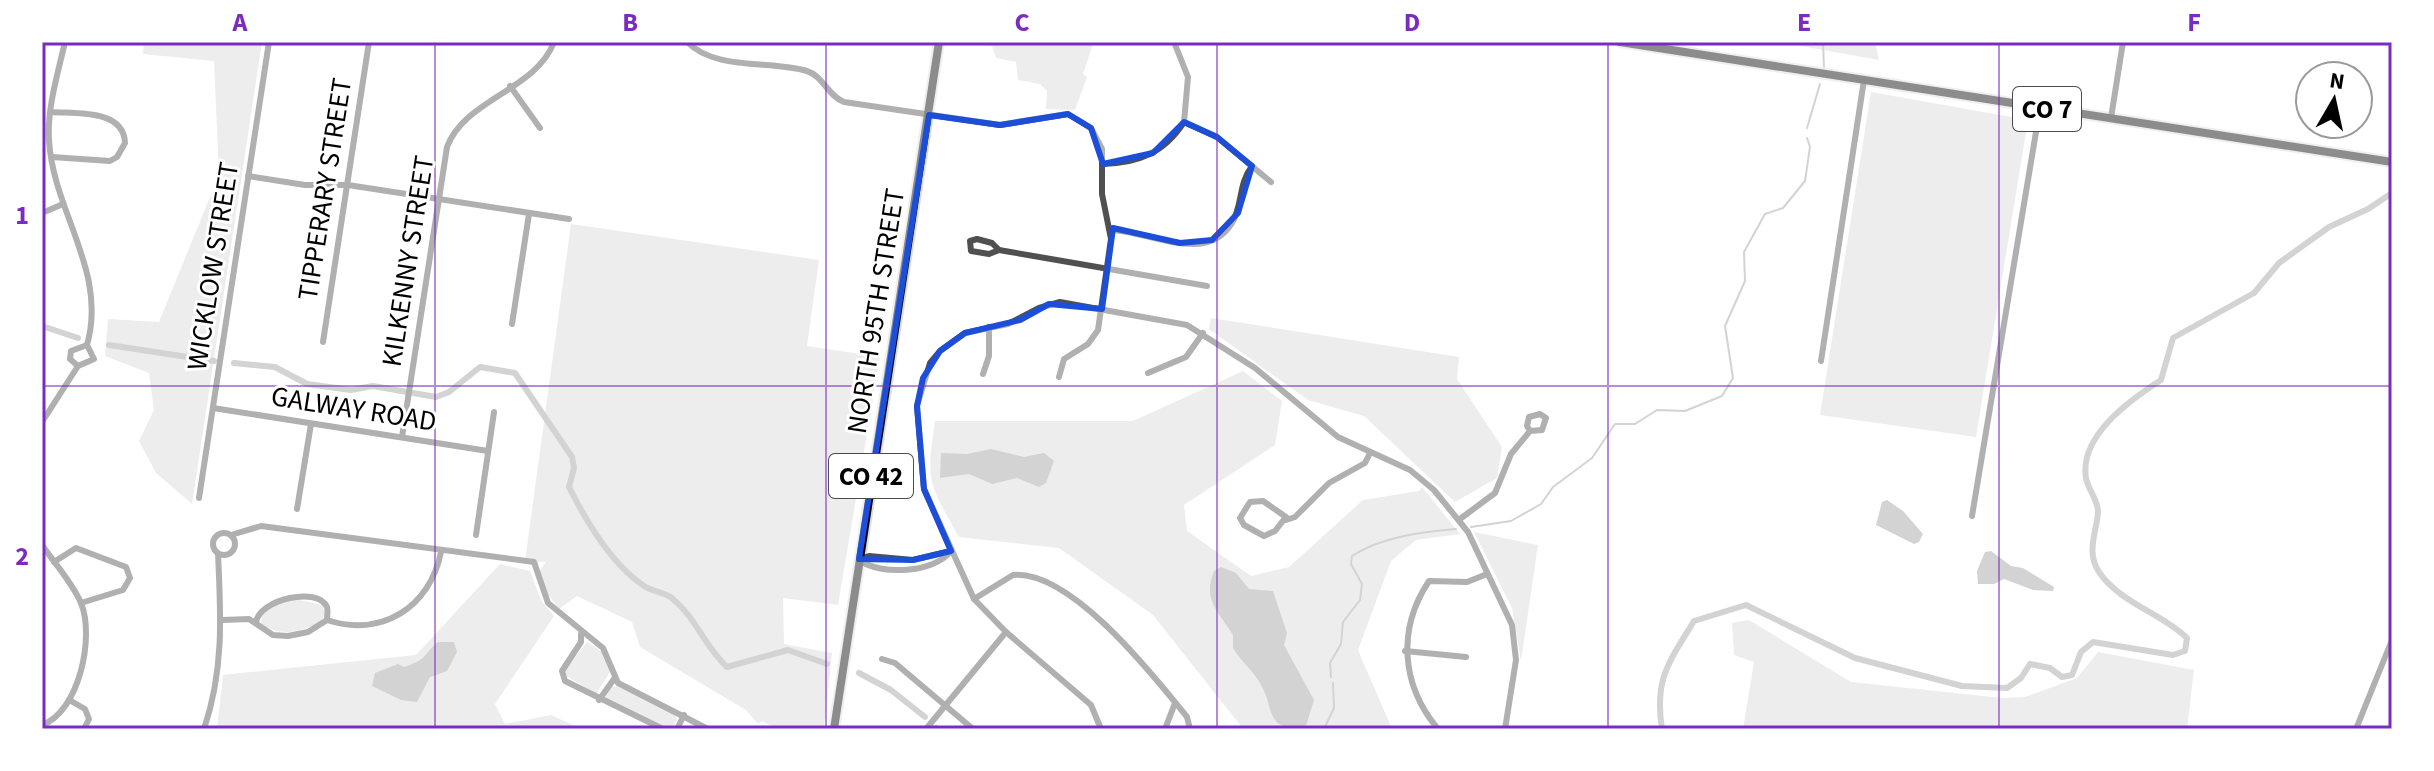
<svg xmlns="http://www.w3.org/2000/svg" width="2434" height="771" font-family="'Source Sans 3',sans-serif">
<rect width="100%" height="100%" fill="#fff"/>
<g fill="#d7d7d7">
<polygon points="144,42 262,42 192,504 156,473 139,441 154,410 149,373 105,356 108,319 159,322 219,175 214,61 143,54"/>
<polygon points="972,42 1093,44 1083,74 1087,77 1075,110 1046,109 1047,91 1040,84 1018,80 1016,62 996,58 992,46"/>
<polygon points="1801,42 1875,42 1879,60 1801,46"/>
<polygon points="1871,92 2028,120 1976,437 1820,415"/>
<polygon points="571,224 819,260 807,346 880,357 838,605 783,598 784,644 832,653 824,729 776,729 762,721 758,724 746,710 640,647 632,622 577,596 559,609 547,593 540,570 546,562 525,561"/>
<polygon points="1211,318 1459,357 1457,379 1502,447 1497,478 1455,502 1364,416 1308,400 1209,329"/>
<path d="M1243,371l39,30 -7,44 -91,60 3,26 64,45 38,-9 74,-67 56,-9 3,-4 38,47 -44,6 -25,21 -33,89 34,79h-154l2,-4 -87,-110 -94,-67 -100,-11c-31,-55 -33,-54 -24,-116h198z"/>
<polygon points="1474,532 1538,545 1521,661 1512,608"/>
<polygon points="500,564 530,571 542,602 554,616 495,704 505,724 551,715 582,729 217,729 223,675 416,655"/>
<path d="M299,600l23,5 3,9 -5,9c-22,9 -38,14 -59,1l2,-12 23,-11z"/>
<polygon points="1749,620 1851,682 2002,698 2025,697 2077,678 2098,652 2194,670 2187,729 1743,729 1754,662 1734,655 1732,623"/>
<polygon points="587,642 602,652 610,672 596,694 565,675 565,670"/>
<polygon points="617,686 674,713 677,719 673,727 667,728 608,701 606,697 610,687"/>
</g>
<g fill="#9e9e9e">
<polygon points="991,449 1024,457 1044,453 1054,461 1046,483 1039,487 1017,478 992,484 969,474 940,478 941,453 967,454"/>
<polygon points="1887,500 1903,511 1923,534 1919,542 1914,544 1876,525 1882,502"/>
<polygon points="1991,551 2011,566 2023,568 2054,587 2053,591 2033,590 2004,579 1994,584 1978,584 1977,571 1985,552"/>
<path d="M1221,567l15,6 13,16 24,2 14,42 -3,12 30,55 -9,29c-42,0 -29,-18 -44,-44 -7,-14 -20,-23 -28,-37v-13c-14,-23 -31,-35 -19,-64z"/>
<path d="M438,642h16l3,10 -10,19 -17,6 -13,25 -16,-2 -29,-14 3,-13 23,-9 6,3c25,-8 19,-13 34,-25z"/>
</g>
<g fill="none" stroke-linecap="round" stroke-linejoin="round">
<g stroke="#9e9e9e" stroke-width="2">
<polyline points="1823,42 1824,69"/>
<polyline points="1807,128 1820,84"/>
<polyline points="1471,527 1511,521 1541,504 1553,487 1592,458 1615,424 1635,424 1657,410 1685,411 1722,396 1733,378 1725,326 1745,281 1744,252 1765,214 1783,208 1805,181 1810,147 1807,138"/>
<path d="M1331,677l-1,-14 11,-19 2,-22 17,-22 2,-16 -11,-20 1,-8c29,-19 69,-24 104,-27"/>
<polyline points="1324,729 1334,708 1333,683"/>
</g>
<g stroke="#9e9e9e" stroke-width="6">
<polyline points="42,326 78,338"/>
<polyline points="109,345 214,361"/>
<path d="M234,363l41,4 32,17 44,6 22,-4 63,11 13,-5 31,-25 35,6 57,84 2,11 -5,19c17,34 42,77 75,99 9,6 21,6 29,13 23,19 32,48 54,68l61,-17 39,14"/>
<polyline points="859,673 891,690 925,717"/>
<polyline points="936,728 937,729"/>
<path d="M1662,729c-8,-50 7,-67 32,-108l52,-16 109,53 107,28 45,2 14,-10 9,-14 20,4 12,9 10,-2 9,-23 12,-10 80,13 12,-4 2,-13c-26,-25 -67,-35 -88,-66 -13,-20 -3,-38 -1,-59 1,-12 -10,-23 -12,-35 -7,-42 44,-78 75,-98l12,-42 81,-45 25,-30 50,-36 39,-18 24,-16"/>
</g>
<g stroke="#dbdbdb" stroke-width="12">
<g id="major">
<polyline points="1620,42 2392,162"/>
<polyline points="834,729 939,42"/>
</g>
</g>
<g stroke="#505050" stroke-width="6">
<path d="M65,42c-7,31 -18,66 -16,98 4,72 59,131 38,205"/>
<path d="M687,42c29,29 83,18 120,29 16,5 21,25 37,31l156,23 68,-11 23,14 11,21v45l9,45 -13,91 -10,14 -24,15 -5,18"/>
<polyline points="510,86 540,128"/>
<path d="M51,112c25,2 73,-3 74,31l-8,14 -7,4 -58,-4"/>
<polyline points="2111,118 2123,42"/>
<polyline points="1184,122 1217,137 1271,182"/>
<path d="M1103,164c35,-1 61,-11 81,-42l4,-45 -14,-35"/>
<polyline points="248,176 305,185 348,185 569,219"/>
<polyline points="42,213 63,204"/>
<path d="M1110,230c37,0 96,36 122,-7 11,-18 6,-39 20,-57"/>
<polygon points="977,239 992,243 999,250 989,254 971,251 970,241"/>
<polyline points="999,250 1207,286"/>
<polyline points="512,324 529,214"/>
<polyline points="323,342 369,42"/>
<polyline points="1821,361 1864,80"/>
<polyline points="78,366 70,359 71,351 87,345"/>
<polyline points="1148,373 1186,357 1203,333"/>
<polyline points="983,374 989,356 989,327"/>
<polyline points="213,408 488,451"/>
<polyline points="42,422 78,366 94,359 87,345"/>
<path d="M402,437l45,-290c18,-48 89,-57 107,-105"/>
<polyline points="199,498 269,42"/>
<polygon points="1263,501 1286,517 1275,531 1264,536 1244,525 1240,518 1250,502"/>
<polyline points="297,509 311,424"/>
<polyline points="1972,516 2040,108"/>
<polyline points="1460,519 1495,493 1511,454 1530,431 1542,430 1546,418 1540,414 1529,417 1527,426 1530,431"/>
<polyline points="1286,520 1295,517 1329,483 1365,463 1370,453"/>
<circle cx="224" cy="544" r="11"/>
<polyline points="231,535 261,526 534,562 548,603 603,648 618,683 708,729"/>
<polyline points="476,535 494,412"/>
<path d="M42,545c13,19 30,37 39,58 14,34 -2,109 -39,122"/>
<polyline points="859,559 869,556 913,560 951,551"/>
<path d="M859,560c22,16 75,13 92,-9"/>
<polyline points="54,562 76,548 126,567 130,578 123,590 81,603"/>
<path d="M974,599l39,-24c58,-5 140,100 174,142l3,12"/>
<polyline points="223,620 249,619 273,635 288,636 308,632 327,620"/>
<path d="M327,620c55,18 103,-13 114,-68"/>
<path d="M256,622c4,-23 62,-36 71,-15 1,4 0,9 0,13"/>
<polyline points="581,634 581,642 562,671 565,681 663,729"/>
<polyline points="1405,651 1466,657"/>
<polyline points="882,659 895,663 973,729"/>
<polyline points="599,700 614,679"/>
<polyline points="71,701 85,709 89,719 84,729"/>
<path d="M204,729c20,-59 17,-114 14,-175"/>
<polyline points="677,729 684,715"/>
<polyline points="926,729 1006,632"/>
<polyline points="1101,729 1091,705 1006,632 974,599 924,489 917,406 930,363 940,351 965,333 1008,324 1039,308 1060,302 1187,325 1255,368 1338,437 1410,470 1434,490 1468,532 1512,625 1516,660 1505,729"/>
<polyline points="1165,729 1175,703"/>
<path d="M1438,729c-37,-44 -41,-100 -9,-148l38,1 20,-8"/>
<polyline points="2356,729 2392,640"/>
</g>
<use href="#major" stroke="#000" stroke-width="8"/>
</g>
<path d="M0 0H2434V771H0ZM1068,114l23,14 12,36 50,-11 31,-31 33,15 35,29 -14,47 -26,27 -32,3 -67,-15 -11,81 -53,-5 -29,16 -55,13 -25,18 -17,27 -6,28 7,83 27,62 -38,9 -54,-1 70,-444 71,10z" fill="#fff" fill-opacity=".55" fill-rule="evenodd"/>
<path fill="none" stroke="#1d4ed8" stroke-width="6" stroke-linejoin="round" d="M1068,114l23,14 12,36 50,-11 31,-31 33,15 35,29 -14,47 -26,27 -32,3 -67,-15 -11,81 -53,-5 -29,16 -55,13 -25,18 -17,27 -6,28 7,83 27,62 -38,9 -54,-1 70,-444 71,10z"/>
<path fill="none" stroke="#7b2cbf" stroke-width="2" stroke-opacity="0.55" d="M435,42v687M826,42v687M1217,42v687M1608,42v687M1999,42v687M42,386h2350"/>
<g text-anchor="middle" stroke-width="6" stroke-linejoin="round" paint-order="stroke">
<g fill="#fff" stroke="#4c4c4c" stroke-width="2">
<rect x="2013" y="87" width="68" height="44" rx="6"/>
<rect x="829" y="454" width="84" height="44" rx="6"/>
</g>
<g font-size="26" font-weight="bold" fill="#000">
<text x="2047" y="118">CO 7</text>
<text x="871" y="485">CO 42</text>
</g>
<g font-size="28" fill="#000" stroke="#fff">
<text transform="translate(324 189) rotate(-81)" y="10">TIPPERARY STREET</text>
<text transform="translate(407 261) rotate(-81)" y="10">KILKENNY STREET</text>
<text transform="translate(212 266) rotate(-81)" y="10">WICKLOW STREET</text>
<text transform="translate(875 311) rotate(-81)" y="10">NORTH 95TH STREET</text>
<text transform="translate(354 408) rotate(9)" y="10">GALWAY ROAD</text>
</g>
</g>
<rect width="2434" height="771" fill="none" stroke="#ffffff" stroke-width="88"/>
<g transform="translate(2334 100) rotate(9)"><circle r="38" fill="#ffffff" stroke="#999999" stroke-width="2"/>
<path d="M0-6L14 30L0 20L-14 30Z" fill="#000000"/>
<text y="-12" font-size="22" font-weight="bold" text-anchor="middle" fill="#000000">N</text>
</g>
<rect x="44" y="44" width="2346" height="683" fill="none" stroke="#7b2cbf" stroke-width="3"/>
<g font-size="26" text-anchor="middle" font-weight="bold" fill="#7b2cbf">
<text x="240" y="31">A</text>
<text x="630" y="31">B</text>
<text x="1022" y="31">C</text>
<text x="1412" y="31">D</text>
<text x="1804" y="31">E</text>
<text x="2194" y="31">F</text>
<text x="22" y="224">1</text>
<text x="22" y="565">2</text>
</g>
</svg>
